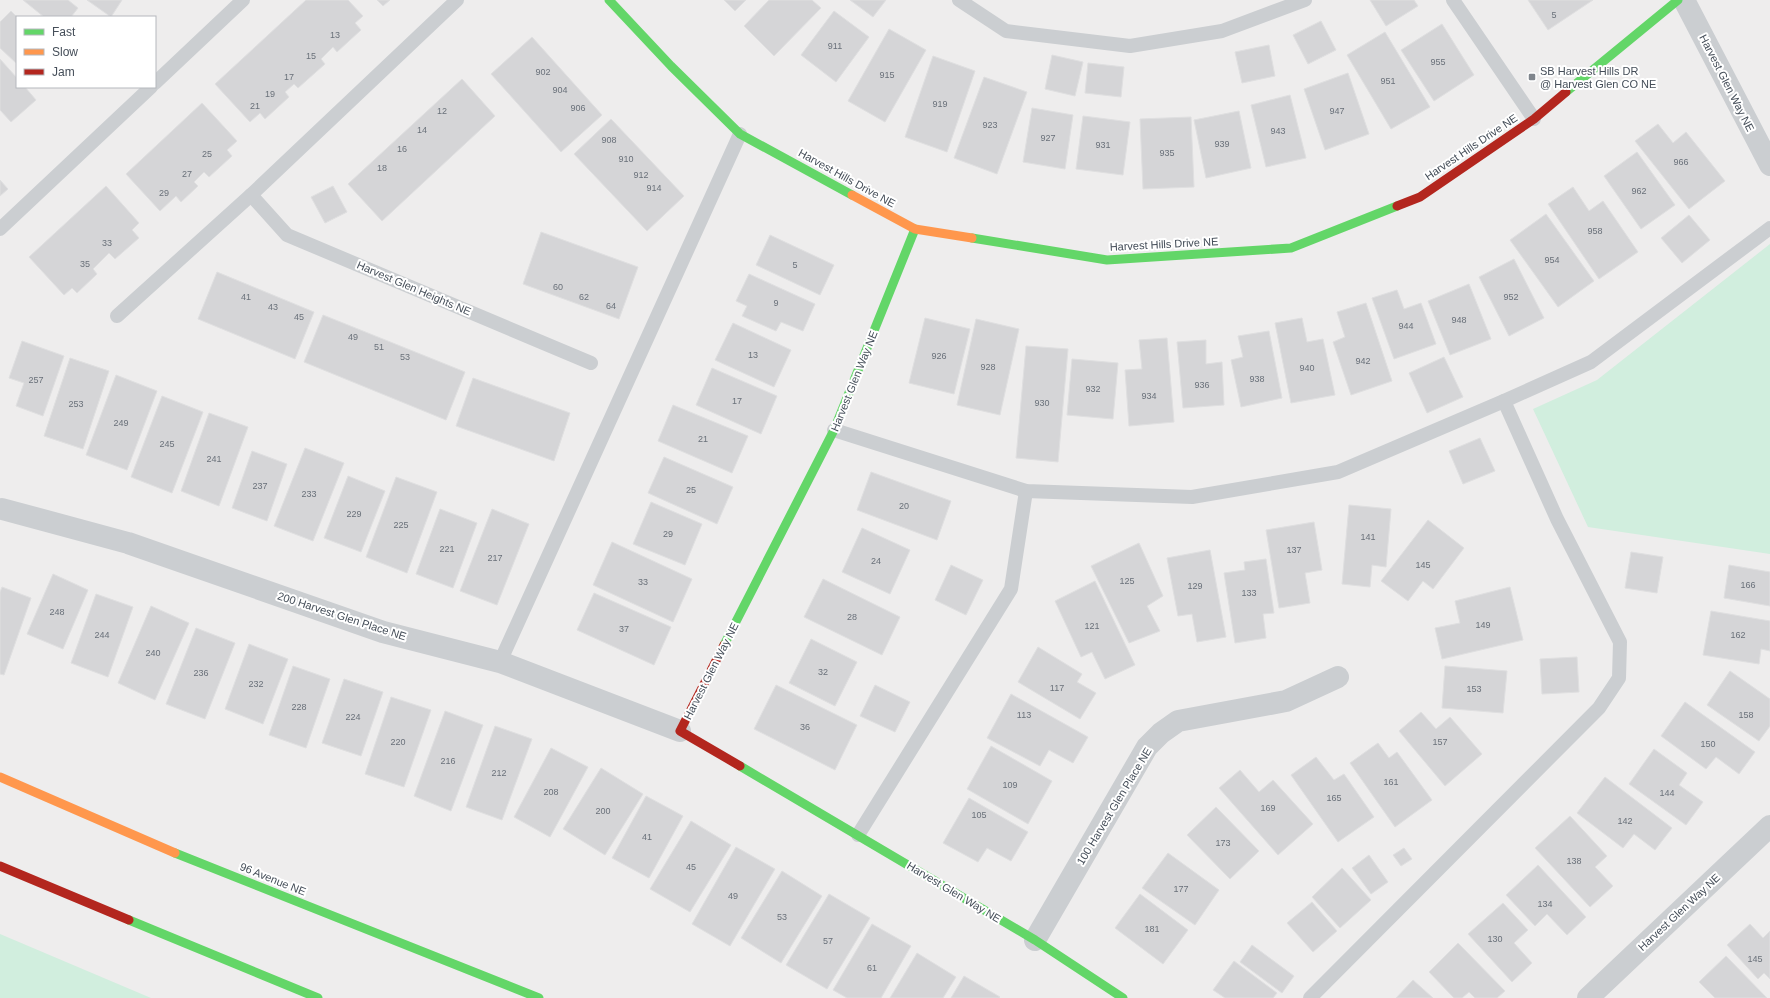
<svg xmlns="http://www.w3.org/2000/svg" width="1770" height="998" font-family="Helvetica,sans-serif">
<rect width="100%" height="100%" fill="#eeeded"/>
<g fill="#d1eede">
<polygon points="1770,244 1770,554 1588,527 1533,409 1597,380"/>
<polygon points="0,934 151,998 0,998"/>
</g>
<g fill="#d5d5d7" stroke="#dfdfe0">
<polygon points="23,0 68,0 78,8 71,17 44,17"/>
<polygon points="87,0 122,0 111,17"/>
<polygon points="306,0 348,0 363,16 355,23 361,30 337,52 333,47 321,59 325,64 298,88 294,84 285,92 289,97 265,119 260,113 250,122 215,84"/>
<polygon points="377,0 390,0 383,6"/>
<polygon points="724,0 746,0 735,11"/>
<polygon points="769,0 812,0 821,8 774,56 744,26"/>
<polygon points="850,0 886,0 873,17"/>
<polygon points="1370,0 1414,0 1418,6 1386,26"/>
<polygon points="1528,0 1593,0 1548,30"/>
<polygon points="11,11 17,17 17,64 0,48 0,22"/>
<polygon points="834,11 869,37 836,82 801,55"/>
<polygon points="1321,21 1336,50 1308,64 1293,35"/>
<polygon points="1442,24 1474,75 1434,101 1401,50"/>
<polygon points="889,29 926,50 885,122 848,101"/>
<polygon points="1385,32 1430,107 1391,129 1347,55"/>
<polygon points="532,37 602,115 561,152 491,74"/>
<polygon points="1269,45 1275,76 1242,83 1235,52"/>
<polygon points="1052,55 1083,62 1075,96 1045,89"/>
<polygon points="933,56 975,71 947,152 905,137"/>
<polygon points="0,59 17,78 17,87 25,87 36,100 11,122 0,110"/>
<polygon points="1088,63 1124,67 1121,97 1085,93"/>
<polygon points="1348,73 1369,134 1325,150 1304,89"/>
<polygon points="984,77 1027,92 997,174 954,158"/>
<polygon points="462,79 495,116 382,221 348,184"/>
<polygon points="1290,95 1306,158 1266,167 1251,105"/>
<polygon points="202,103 237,141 227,150 232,156 209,177 204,172 194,182 198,186 181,202 176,196 160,211 126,174"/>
<polygon points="1032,108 1073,115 1065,169 1023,162"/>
<polygon points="1239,111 1251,168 1206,178 1194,120"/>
<polygon points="1083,116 1130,122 1123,175 1076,169"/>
<polygon points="1191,117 1194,187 1143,189 1140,119"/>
<polygon points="611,119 684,196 647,231 574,154"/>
<polygon points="1658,124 1673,143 1686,132 1725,181 1689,209 1635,141"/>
<polygon points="1637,152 1675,205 1641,229 1604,176"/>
<polygon points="0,180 8,189 0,196"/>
<polygon points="106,186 139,223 132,230 139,238 115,259 109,253 93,269 97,274 77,293 72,288 64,295 29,257"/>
<polygon points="333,186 347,212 325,223 311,197"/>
<polygon points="1573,187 1589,211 1603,201 1638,252 1599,279 1548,204"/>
<polygon points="1546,214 1594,281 1558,307 1510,240"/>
<polygon points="1689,215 1710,240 1682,263 1661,238"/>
<polygon points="541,232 638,267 619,319 523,284"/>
<polygon points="770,235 834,265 820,295 756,265"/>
<polygon points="1514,259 1544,318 1509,336 1479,277"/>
<polygon points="217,272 314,312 295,359 198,319"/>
<polygon points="749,274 815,304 803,331 781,322 776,331 742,316 747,306 736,301"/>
<polygon points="1469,284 1491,339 1450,355 1428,301"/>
<polygon points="1397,290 1404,309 1421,303 1436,344 1394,359 1372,298"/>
<polygon points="1366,303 1392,381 1351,395 1333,342 1345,337 1337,312"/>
<polygon points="323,315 465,372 446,420 304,362"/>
<polygon points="925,318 970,329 954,394 909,383"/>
<polygon points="1302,318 1307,342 1323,339 1335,395 1291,403 1275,323"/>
<polygon points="976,319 1019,329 1000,415 957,405"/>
<polygon points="733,323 791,350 774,387 715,360"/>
<polygon points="1269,331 1282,398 1241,407 1231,360 1243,357 1238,336"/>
<polygon points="1167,338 1174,422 1129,426 1125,370 1142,369 1139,340"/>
<polygon points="1206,340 1206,364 1222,362 1224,405 1183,408 1177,342"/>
<polygon points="22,341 64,356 43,416 16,406 24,383 9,378"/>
<polygon points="1026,346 1068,349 1058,462 1016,458"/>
<polygon points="1444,357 1463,397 1427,413 1409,373"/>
<polygon points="70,358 109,371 83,449 44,436"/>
<polygon points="1072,359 1118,363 1113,419 1067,415"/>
<polygon points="712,368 777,396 761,434 696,405"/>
<polygon points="116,375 157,391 127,470 86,455"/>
<polygon points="473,378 570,413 554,461 456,426"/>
<polygon points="162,396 203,412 172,493 131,477"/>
<polygon points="673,405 748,436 732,473 658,441"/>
<polygon points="209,413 248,427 219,506 181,491"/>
<polygon points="1480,438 1495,471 1463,484 1449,451"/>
<polygon points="305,448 344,463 313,541 274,526"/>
<polygon points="252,451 287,464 267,521 232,508"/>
<polygon points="664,457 733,487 717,524 648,493"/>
<polygon points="871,472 951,501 937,540 857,510"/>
<polygon points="348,476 385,491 361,552 324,538"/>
<polygon points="396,477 437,492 407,573 366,557"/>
<polygon points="651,502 702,524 685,565 633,544"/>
<polygon points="1349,505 1391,509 1386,567 1372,565 1370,587 1342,584"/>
<polygon points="440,509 477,523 453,588 416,574"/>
<polygon points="492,509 529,524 497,605 460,591"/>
<polygon points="1428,520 1464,548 1433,589 1423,581 1408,601 1381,581"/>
<polygon points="1314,522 1322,570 1305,573 1310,603 1279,608 1266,530"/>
<polygon points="862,528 910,550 890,594 842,572"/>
<polygon points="612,542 692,579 673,622 593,585"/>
<polygon points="1139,543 1163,596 1147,606 1160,631 1129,643 1091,566"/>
<polygon points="1210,550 1226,637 1197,642 1192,614 1178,616 1167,558"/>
<polygon points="1631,552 1663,557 1657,593 1625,588"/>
<polygon points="1266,559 1274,613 1263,614 1266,638 1235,643 1224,573 1245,570 1244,562"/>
<polygon points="951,565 983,580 966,615 935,600"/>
<polygon points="1729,565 1770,572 1770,606 1724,598"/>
<polygon points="53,574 88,590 63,649 27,634"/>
<polygon points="823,579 900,617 882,655 804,617"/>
<polygon points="1095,581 1135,665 1105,679 1092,652 1081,657 1055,601"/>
<polygon points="2,587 31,598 4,675 0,674 0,592"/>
<polygon points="1510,587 1523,640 1442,659 1435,628 1460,623 1455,601"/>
<polygon points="594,593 671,627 654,665 577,630"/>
<polygon points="96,594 133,607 108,677 71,663"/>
<polygon points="151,606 189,623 155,700 118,683"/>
<polygon points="1711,611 1770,621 1770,651 1761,649 1759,664 1703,655"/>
<polygon points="196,628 235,643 205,719 166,704"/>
<polygon points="811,639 857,662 835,706 789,683"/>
<polygon points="249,644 288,659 263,724 225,709"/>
<polygon points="1038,647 1082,674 1077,682 1096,693 1080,719 1018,682"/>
<polygon points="1577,657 1579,692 1542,694 1540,659"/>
<polygon points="293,666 330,679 306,748 269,735"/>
<polygon points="1445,666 1507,671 1503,713 1442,708"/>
<polygon points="1730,671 1770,699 1770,726 1759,741 1707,705"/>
<polygon points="344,679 383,692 361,756 322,743"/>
<polygon points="776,685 857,725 835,770 754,729"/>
<polygon points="875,685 910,702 895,732 860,716"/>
<polygon points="1011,694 1088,737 1073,763 1049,750 1040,766 987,738"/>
<polygon points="391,697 431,710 404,787 365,774"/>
<polygon points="1685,702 1755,752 1739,774 1716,757 1706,769 1661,736"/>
<polygon points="445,711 483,725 451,811 414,796"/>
<polygon points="1421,712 1436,729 1450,717 1482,754 1445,786 1399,731"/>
<polygon points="495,726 532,739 502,820 466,807"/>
<polygon points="1378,743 1389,758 1397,752 1432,800 1395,827 1350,763"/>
<polygon points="991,746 1052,781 1028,824 967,789"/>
<polygon points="551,748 588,767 550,837 514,817"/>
<polygon points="1654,749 1687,773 1679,785 1703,802 1686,825 1629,784"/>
<polygon points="1316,757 1334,780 1344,774 1374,817 1338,842 1291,775"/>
<polygon points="601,768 643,794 605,855 563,829"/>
<polygon points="1240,770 1259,792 1273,780 1313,824 1278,855 1219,788"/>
<polygon points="1605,777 1672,828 1655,850 1634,834 1623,848 1577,813"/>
<polygon points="646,796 683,816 649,878 612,858"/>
<polygon points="969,798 1028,832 1011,861 987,848 978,862 943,843"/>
<polygon points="1216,807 1259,851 1230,879 1187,835"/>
<polygon points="1570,816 1607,856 1595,867 1613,886 1590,907 1535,848"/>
<polygon points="691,821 731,845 690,912 650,889"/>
<polygon points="736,847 775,869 730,946 692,924"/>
<polygon points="1404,848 1412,859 1401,866 1393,855"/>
<polygon points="1168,853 1219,890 1195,925 1142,888"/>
<polygon points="1369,855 1388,882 1371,894 1352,868"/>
<polygon points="1538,865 1586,917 1567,935 1547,914 1535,926 1506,895"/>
<polygon points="1342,868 1371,900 1340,928 1312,897"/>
<polygon points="782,871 822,896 781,963 741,938"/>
<polygon points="829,894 870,918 827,989 786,965"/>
<polygon points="1140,894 1188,930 1163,964 1115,928"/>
<polygon points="1312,902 1337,931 1313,952 1287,923"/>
<polygon points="1503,903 1528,930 1514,943 1532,963 1512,982 1468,934"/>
<polygon points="872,924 911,946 881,998 847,998 833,990"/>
<polygon points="1750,924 1763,938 1770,931 1770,979 1764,973 1758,979 1727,945"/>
<polygon points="1458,943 1505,991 1497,998 1475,998 1469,992 1462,998 1454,998 1429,972"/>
<polygon points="1252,945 1294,976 1282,993 1240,962"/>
<polygon points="917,953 956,977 943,998 890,998"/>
<polygon points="1726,956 1767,998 1715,998 1699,982"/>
<polygon points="1234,961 1277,993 1273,998 1225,998 1213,990"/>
<polygon points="964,976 1000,997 999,998 951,998"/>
<polygon points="1413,980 1433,998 1396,998"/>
</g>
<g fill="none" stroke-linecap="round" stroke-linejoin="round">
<g stroke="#cbced1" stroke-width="14">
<polyline points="959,0 1006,31 1130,46 1222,31 1305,0"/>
<polyline points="1453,0 1534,119"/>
<polyline points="155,83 243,0"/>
<polyline points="251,195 287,235 591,363"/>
<polyline points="0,229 151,87"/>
<polyline points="117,316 251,195 457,0"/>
<polyline points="834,430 1026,491 1192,497 1338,472 1504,401 1591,362 1770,228"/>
<polyline points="500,662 740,134"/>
<polyline points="858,835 1011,589 1026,491"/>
<polyline points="1310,998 1599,708 1619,678 1620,642 1557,519 1504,401"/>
</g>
<g stroke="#cbced1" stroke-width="22">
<polyline points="1684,0 1770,165"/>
<polyline points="2,509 128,543 383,632 500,662 680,731"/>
<polyline points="1035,940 1147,747 1161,733 1178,721 1286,701 1338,677"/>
<polyline points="1588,998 1770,826"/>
</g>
<g stroke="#63d668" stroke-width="9">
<polyline points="609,0 671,66 740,134 852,195"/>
<polyline points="1566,92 1678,0"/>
<polyline points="972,238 1107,260 1291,248 1397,206"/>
<polyline points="724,645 834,430 915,229"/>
<polyline points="740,766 1035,940 1123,998"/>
<polyline points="175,853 539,998"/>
<polyline points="129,920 318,998"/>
</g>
<g stroke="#ff974d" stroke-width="9">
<polyline points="852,195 915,229 972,238"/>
<polyline points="0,777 175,853"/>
</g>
<g stroke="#b3261e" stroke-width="9">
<polyline points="1397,206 1420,197 1534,119 1566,92"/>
<polyline points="724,645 680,731 740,766"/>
<polyline points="0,866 129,920"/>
</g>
</g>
<rect fill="#80868d" stroke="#fff" stroke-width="1.5" x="1528" y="73" width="8" height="8" rx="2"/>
<g text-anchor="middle" stroke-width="4" stroke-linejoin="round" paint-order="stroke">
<g font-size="9" fill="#6a717a">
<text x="1554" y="18">5</text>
<text x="335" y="38">13</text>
<text x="835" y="49">911</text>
<text x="311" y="59">15</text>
<text x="1438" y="65">955</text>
<text x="543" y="75">902</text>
<text x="887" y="78">915</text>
<text x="289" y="80">17</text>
<text x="1388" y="84">951</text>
<text x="560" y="93">904</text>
<text x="270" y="97">19</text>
<text x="940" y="107">919</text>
<text x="255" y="109">21</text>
<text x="578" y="111">906</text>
<text x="442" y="114">12</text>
<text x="1337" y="114">947</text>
<text x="990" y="128">923</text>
<text x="422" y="133">14</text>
<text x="1278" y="134">943</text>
<text x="1048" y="141">927</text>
<text x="609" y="143">908</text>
<text x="1222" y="147">939</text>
<text x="1103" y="148">931</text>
<text x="402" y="152">16</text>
<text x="1167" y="156">935</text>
<text x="207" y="157">25</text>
<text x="626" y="162">910</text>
<text x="1681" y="165">966</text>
<text x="382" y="171">18</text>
<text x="187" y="177">27</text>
<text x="641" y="178">912</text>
<text x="654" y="191">914</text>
<text x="1639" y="194">962</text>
<text x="164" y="196">29</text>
<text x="1595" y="234">958</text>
<text x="107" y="246">33</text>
<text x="1552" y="263">954</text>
<text x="85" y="267">35</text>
<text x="795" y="268">5</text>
<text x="558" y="290">60</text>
<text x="246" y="300">41</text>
<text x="584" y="300">62</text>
<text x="1511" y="300">952</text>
<text x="776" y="306">9</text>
<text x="611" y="309">64</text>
<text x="273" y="310">43</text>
<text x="299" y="320">45</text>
<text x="1459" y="323">948</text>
<text x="1406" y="329">944</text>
<text x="353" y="340">49</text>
<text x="379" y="350">51</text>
<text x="753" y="358">13</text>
<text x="939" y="359">926</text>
<text x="405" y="360">53</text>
<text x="1363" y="364">942</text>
<text x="988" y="370">928</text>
<text x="1307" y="371">940</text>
<text x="1257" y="382">938</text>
<text x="36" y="383">257</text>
<text x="1202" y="388">936</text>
<text x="1093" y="392">932</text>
<text x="1149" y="399">934</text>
<text x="737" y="404">17</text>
<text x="1042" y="406">930</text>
<text x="76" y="407">253</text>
<text x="121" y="426">249</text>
<text x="703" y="442">21</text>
<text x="167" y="447">245</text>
<text x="214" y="462">241</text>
<text x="260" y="489">237</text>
<text x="691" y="493">25</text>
<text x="309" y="497">233</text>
<text x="904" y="509">20</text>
<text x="354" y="517">229</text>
<text x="401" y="528">225</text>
<text x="668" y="537">29</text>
<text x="1368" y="540">141</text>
<text x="447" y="552">221</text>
<text x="1294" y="553">137</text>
<text x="495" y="561">217</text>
<text x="876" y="564">24</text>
<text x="1423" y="568">145</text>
<text x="1127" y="584">125</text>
<text x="643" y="585">33</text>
<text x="1748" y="588">166</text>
<text x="1195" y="589">129</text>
<text x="1249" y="596">133</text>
<text x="57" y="615">248</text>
<text x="852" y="620">28</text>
<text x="1483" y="628">149</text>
<text x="1092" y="629">121</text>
<text x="624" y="632">37</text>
<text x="102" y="638">244</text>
<text x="1738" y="638">162</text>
<text x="153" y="656">240</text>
<text x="823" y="675">32</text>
<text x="201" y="676">236</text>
<text x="256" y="687">232</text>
<text x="1057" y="691">117</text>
<text x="1474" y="692">153</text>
<text x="299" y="710">228</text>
<text x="1024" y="718">113</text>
<text x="1746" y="718">158</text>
<text x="353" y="720">224</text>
<text x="805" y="730">36</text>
<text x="398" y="745">220</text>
<text x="1440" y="745">157</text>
<text x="1708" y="747">150</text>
<text x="448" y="764">216</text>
<text x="499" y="776">212</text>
<text x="1391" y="785">161</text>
<text x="1010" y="788">109</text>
<text x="551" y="795">208</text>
<text x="1667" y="796">144</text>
<text x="1334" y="801">165</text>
<text x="1268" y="811">169</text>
<text x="603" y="814">200</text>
<text x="979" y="818">105</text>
<text x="1625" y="824">142</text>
<text x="647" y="840">41</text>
<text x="1223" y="846">173</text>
<text x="1574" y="864">138</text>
<text x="691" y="870">45</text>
<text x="1181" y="892">177</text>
<text x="733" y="899">49</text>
<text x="1545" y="907">134</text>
<text x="782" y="920">53</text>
<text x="1152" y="932">181</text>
<text x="1495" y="942">130</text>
<text x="828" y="944">57</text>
<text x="1755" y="962">145</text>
<text x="872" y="971">61</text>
</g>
<g font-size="11" fill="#454e59" stroke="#fff" text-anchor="start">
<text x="1540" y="75">SB Harvest Hills DR<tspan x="1540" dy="13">@ Harvest Glen CO NE</tspan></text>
</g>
<g font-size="11" fill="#454e59" stroke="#fff">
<text transform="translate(1727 83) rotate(63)" y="4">Harvest Glen Way NE</text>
<text transform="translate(1471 147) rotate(-34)" y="4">Harvest Hills Drive NE</text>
<text transform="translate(847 178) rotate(29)" y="4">Harvest Hills Drive NE</text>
<text transform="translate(1164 244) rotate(-3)" y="4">Harvest Hills Drive NE</text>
<text transform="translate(414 288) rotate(23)" y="4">Harvest Glen Heights NE</text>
<text transform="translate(854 381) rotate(-68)" y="4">Harvest Glen Way NE</text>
<text transform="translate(342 616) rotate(18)" y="4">200 Harvest Glen Place NE</text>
<text transform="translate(711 671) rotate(-63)" y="4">Harvest Glen Way NE</text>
<text transform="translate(1114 806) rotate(-59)" y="4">100 Harvest Glen Place NE</text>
<text transform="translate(273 879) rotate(22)" y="4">96 Avenue NE</text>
<text transform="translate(954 892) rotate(31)" y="4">Harvest Glen Way NE</text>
<text transform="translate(1679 912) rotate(-43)" y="4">Harvest Glen Way NE</text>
</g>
</g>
<rect x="16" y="16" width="140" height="72" fill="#ffffff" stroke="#b5b8bd"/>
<rect x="24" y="29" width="20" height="6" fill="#63d668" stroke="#b5b8bd"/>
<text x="52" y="36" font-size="12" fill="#454e59">Fast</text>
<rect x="24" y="49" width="20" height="6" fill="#ff974d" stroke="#b5b8bd"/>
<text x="52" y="56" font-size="12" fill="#454e59">Slow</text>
<rect x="24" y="69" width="20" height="6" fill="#b3261e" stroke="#b5b8bd"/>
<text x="52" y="76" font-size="12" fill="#454e59">Jam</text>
</svg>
